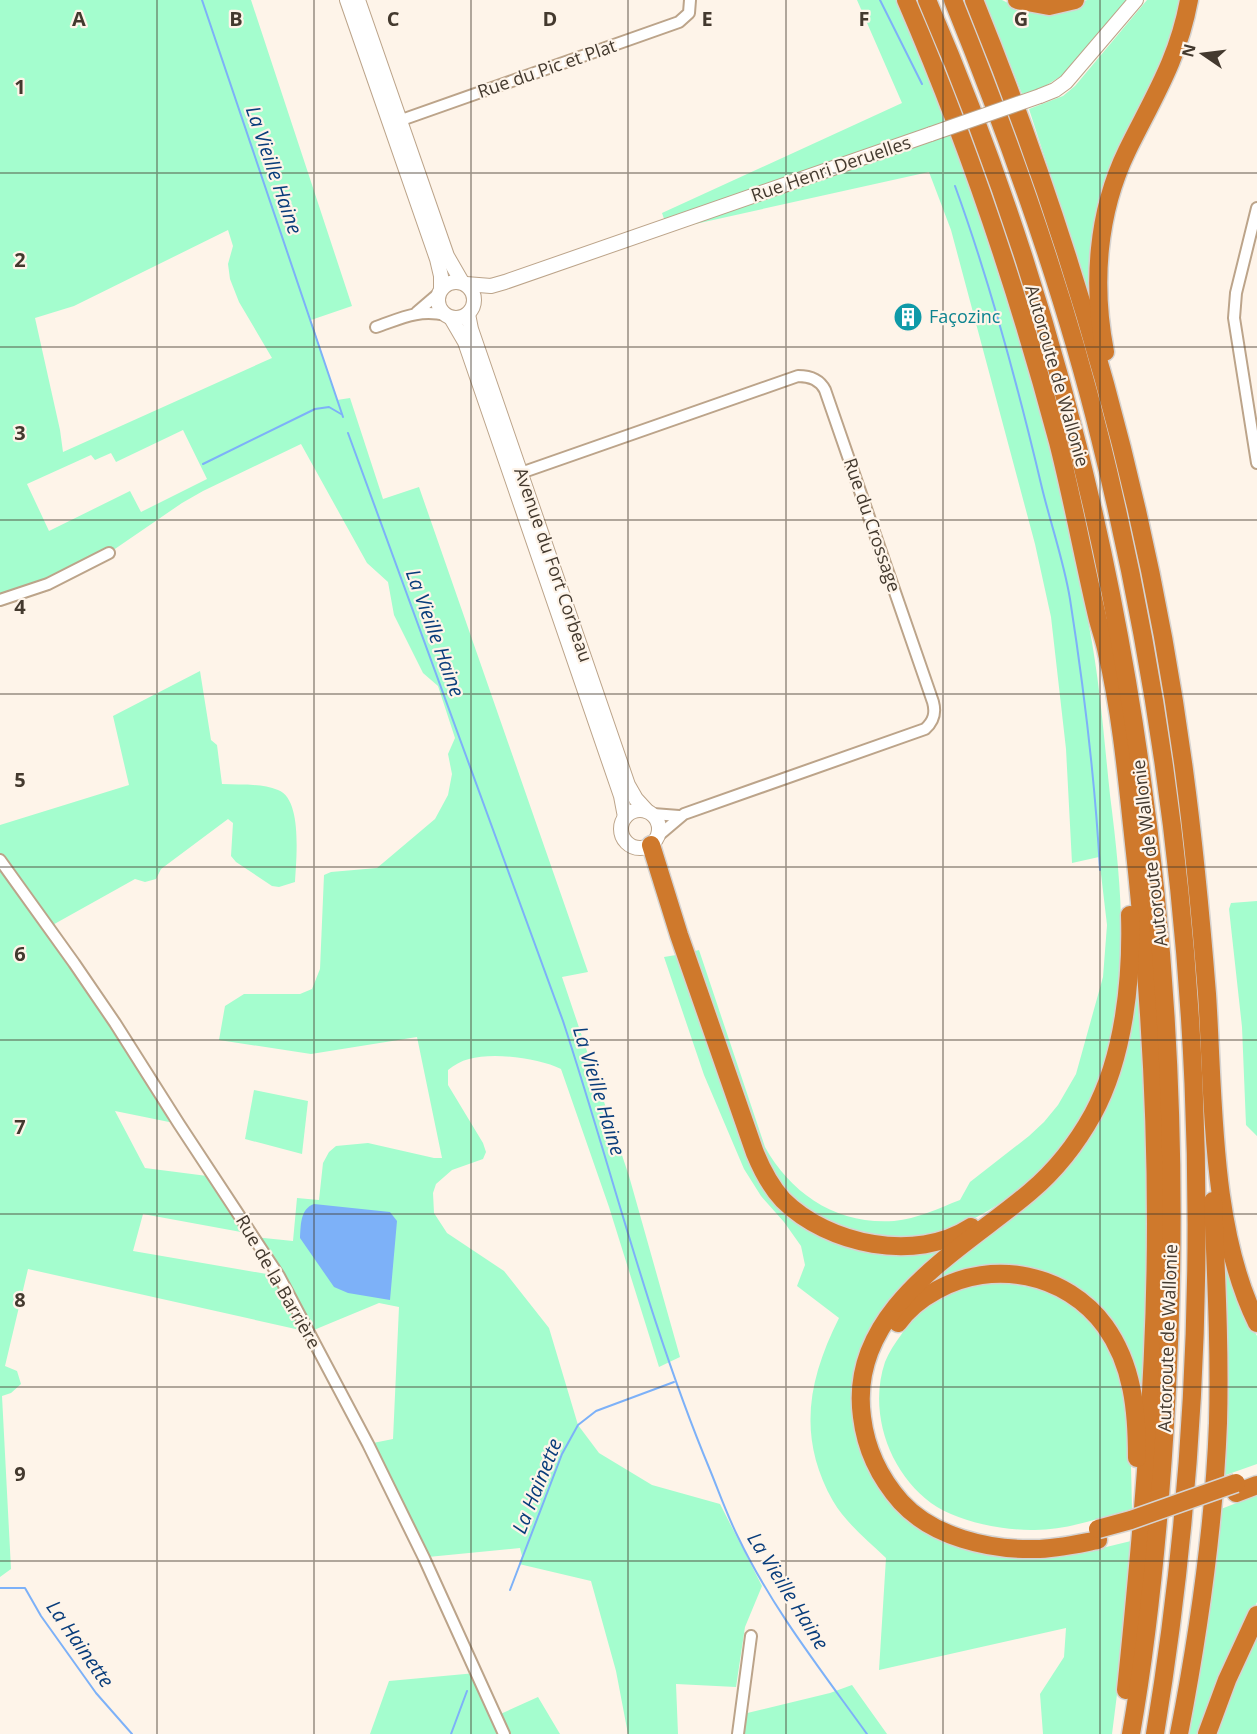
<svg xmlns="http://www.w3.org/2000/svg" width="1257" height="1734" font-family="'Open Sans',sans-serif">
<rect width="100%" height="100%" fill="#fef4e9"/>
<g fill="#a4fdce" fill-rule="evenodd">
<path d="M0,0h251l101,306 -41,14 26,80 13,-2 33,101 36,-12 169,485 -26,5 67,199 51,181 -21,10 -50,-160 -48,-138c-22,-11 -68,-17 -92,-10 -8,2 -15,6 -21,11v15l35,58 3,9 -3,7 -31,11 -16,14 -3,9 1,20 13,20 57,38 45,57 29,97 21,28 53,32 68,19 42,82 -17,41 -9,60 -60,-3 2,50h-50l-12,-63 -25,-90 -72,-17 3,-8 -2,-8 -92,9 -60,-113 25,-5 6,-132 -20,-4 -70,29 -281,-63 -23,97 12,5 4,13 -10,9 -9,3 9,173 -11,8v-752l129,-40 -16,-69 87,-45 11,69 6,5 5,39c18,1 39,-1 56,6 25,9 18,71 17,92l-16,5 -7,-1 -36,-24 -5,-6 2,-33 -5,-4 -67,50 -5,10 -11,3 -10,-3 -86,48 130,197 -64,-13 30,57 70,9 34,53 -8,2 -98,-18 -10,37 145,25 -24,-39 39,4 4,-43 22,2 4,-37 6,-11 7,-6 32,-3 66,15h8l-25,-121 -106,17 -92,-14 6,-34 19,-12h56l12,-5 8,-20 4,-94 7,-3 46,-4 58,-49 13,-24 4,-21 -4,-20 7,-16 -17,-52 -15,-13 -29,-58 -6,-33 -21,-19 -66,-119 -98,47 -21,12 -73,50 -109,47zM228,230l5,16 -5,18 2,15 9,23 33,56 -209,94 -3,-22 -25,-112 39,-12zM183,430l24,49 -66,33 -11,-21 -81,40 -22,-47 64,-29 4,5 16,-7 5,9z"/>
<path d="M857,0h39c20,50 42,100 60,151 58,154 103,314 133,475 11,56 15,113 21,169 11,87 19,168 -1,253 -3,13 -5,26 -10,38 -32,69 -93,129 -168,149 -45,12 -119,-9 -149,-45 -5,-6 -8,-14 -12,-20l-79,-218 8,-2 66,197c26,47 72,78 129,74 23,-2 45,-13 66,-21l10,-18 59,-46 15,-14 14,-17 18,-31 27,-97 4,-52 -8,-68 -27,6 -6,-114 -15,-132 -16,-73 -84,-314 -22,-58 -261,58 -6,-17 240,-110z"/>
<polygon points="984,0 1002,0 1010,4 1075,6 1087,0 1127,0 1066,73 1042,88 1022,94"/>
<polygon points="1147,0 1185,0 1174,40 1130,136 1094,310 1029,109 1063,96 1075,86"/>
<polygon points="1257,901 1257,1136 1246,1125 1242,1027 1229,909 1231,903"/>
<polygon points="1136,919 1145,1074 1148,1221 1143,1476 1121,1342 1036,1272 906,1300 1101,1113"/>
<path d="M682,954l74,213 75,69 118,6 -95,138 -3,27 3,23 7,24 11,23 11,15 79,55 136,2 33,-8 -4,74 -15,119h-69l-3,-40 24,-37 2,-29 -187,42 7,-112c-19,-18 -40,-35 -53,-57 -36,-64 -25,-121 6,-183l-42,-32 8,-21 -4,-19 -17,-24 -23,-26 -17,-27 -40,-94 -40,-118z"/>
<polygon points="254,1090 308,1101 302,1154 245,1139"/>
<polygon points="1223,1228 1250,1323 1257,1336 1257,1464 1223,1476"/>
<path d="M996,1281l47,9 27,12 30,30 12,20 11,30 7,42 2,85c-33,9 -67,22 -101,21 -31,0 -75,-9 -100,-27 -42,-31 -63,-91 -46,-141 4,-10 10,-19 16,-27 7,-11 16,-24 27,-31 20,-14 45,-18 68,-23z"/>
<path d="M1257,1495v107l-18,40 -37,92h-18c19,-74 29,-149 37,-225z"/>
<polygon points="1257,1631 1257,1734 1215,1734 1232,1685"/>
<polygon points="476,1673 496,1716 538,1697 560,1734 370,1734 389,1681"/>
<polygon points="852,1685 887,1734 738,1734 739,1715 830,1693"/>
</g>
<path fill="#7db1f8" d="M314,1204l76,8 7,9 -7,79 -42,-7 -14,-6 -34,-49c1,-13 0,-29 14,-34z"/>
<g fill="none" stroke-linecap="round" stroke-linejoin="round">
<g stroke="#7db1f8" stroke-width="2">
<polyline points="202,0 343,417"/>
<polyline points="880,0 922,84"/>
<path d="M955,186c36,99 63,200 87,302 9,37 22,74 28,111 14,90 25,180 30,271"/>
<path d="M348,433l215,588c49,149 86,303 147,449 9,22 17,45 28,67 34,71 83,133 129,197"/>
<polyline points="203,464 315,409 329,407 341,414"/>
<polyline points="0,1588 25,1588 41,1616 96,1693 132,1734"/>
<polyline points="510,1590 562,1454 578,1425 596,1411 674,1382"/>
<polyline points="451,1734 467,1691"/>
</g>
<g stroke="#bca48a" stroke-width="14">
<g id="street">
<polyline points="393,123 679,22 689,13 690,0"/>
<polyline points="1257,208 1236,293 1234,318 1257,463"/>
<polyline points="417,312 438,294"/>
<path d="M376,327c26,-9 42,-18 70,-12"/>
<path d="M515,475l283,-99c12,0 22,4 27,14l108,312c3,11 1,19 -8,27l-241,85 -26,22"/>
<polyline points="0,600 48,584 109,553"/>
<polyline points="653,814 679,816"/>
<polyline points="0,860 74,963 115,1023 179,1124 279,1276 368,1444 424,1558 504,1734"/>
<polyline points="738,1734 751,1636"/>
</g>
</g>
<g stroke="#bca48a" stroke-width="16">
<g id="secondary">
<polyline points="347,0 437,259 441,276 441,289"/>
<polyline points="358,0 447,256 462,282"/>
<polyline points="1040,96 1055,90 1066,82 1136,0"/>
<circle cx="456" cy="300" r="18"/>
<polyline points="466,284 491,286 505,282 931,134"/>
<polyline points="468,314 471,329 628,785 636,799 647,811"/>
<polyline points="451,318 465,342 621,796 625,817"/>
<circle cx="640" cy="829" r="19"/>
</g>
</g>
<g stroke="#d6d3d1" stroke-width="21">
<g id="highway">
<path d="M906,0c62,143 112,292 152,442 15,59 26,119 40,178 3,11 7,22 9,33 13,56 19,115 25,172 15,132 24,265 24,398 0,156 -14,311 -30,467"/>
<path d="M927,0c188,436 265,916 240,1389 -6,115 -16,231 -36,345"/>
<path d="M953,0c58,143 110,288 147,438 105,423 126,866 55,1296"/>
<path d="M974,0c100,246 175,506 210,770 10,74 17,149 23,224 7,105 3,234 50,329"/>
<polyline points="1017,0 1049,6 1075,0"/>
<path d="M1105,352c-13,-67 -8,-139 22,-201 26,-53 51,-91 62,-151"/>
<path d="M651,845l28,90 76,218c7,17 15,33 28,47 45,45 133,63 188,27"/>
<path d="M898,1323c10,-14 24,-25 39,-33 56,-31 129,-17 168,36 28,39 32,85 32,132"/>
<polyline points="1236,1493 1257,1485"/>
<path d="M1098,1540c-21,4 -42,9 -63,9 -46,1 -102,-12 -134,-47 -22,-25 -35,-52 -39,-85 -15,-108 100,-167 168,-225 25,-21 47,-49 63,-78 31,-57 39,-135 37,-199"/>
<path d="M1179,1734c20,-103 35,-206 39,-311 2,-74 -2,-148 -5,-222"/>
<polyline points="1207,1734 1227,1680 1257,1615"/>
</g>
</g>
<use href="#street" stroke="#fff" stroke-width="10"/>
<use href="#secondary" stroke="#fff" stroke-width="14"/>
<use href="#highway" stroke="#cf792c" stroke-width="18"/>
<g stroke="#bca48a" stroke-width="16" stroke-linecap="butt">
<polyline id="secondary-bridge" points="931,134 1040,96"/>
</g>
<g stroke="#d6d3d1" stroke-width="21" stroke-linecap="butt">
<polyline id="highway-bridge" points="1098,1529 1131,1520 1236,1483"/>
</g>
<use href="#secondary-bridge" stroke="#fff" stroke-width="14"/>
<use href="#highway-bridge" stroke="#cf792c" stroke-width="18"/>
</g>
<path fill="none" stroke="#43392e" stroke-width="1.5" stroke-opacity="0.55" d="M157,0v1734M314,0v1734M471,0v1734M628,0v1734M786,0v1734M943,0v1734M1100,0v1734M0,173h1257M0,347h1257M0,520h1257M0,694h1257M0,867h1257M0,1040h1257M0,1214h1257M0,1387h1257M0,1561h1257"/>
<defs>
<g id="building-disc" transform="scale(1.5)"><circle r="9.5" fill="#0f9aa8" stroke="#fef4e9"/><path d="M-4-6H4V6H1V3H-1V6H-4ZM-2.5-4.3h1.7v1.8h-1.7ZM.8-4.3h1.7v1.8H.8ZM-2.5-1h1.7V.8h-1.7ZM.8-1h1.7V.8H.8Z" fill="#fff"/></g>
</defs>
<g fill-rule="evenodd">
<use href="#building-disc" x="908" y="317"/>
</g>
<g text-anchor="middle" stroke-width="4.5" stroke-linejoin="round" paint-order="stroke">
<g font-size="18" fill="#43392e" stroke="#fef4e9">
<text transform="translate(547 69) rotate(-19)" y="6">Rue du Pic et Plat</text>
<text transform="translate(831 169) rotate(-19)" y="6">Rue Henri Deruelles</text>
<text transform="translate(1057 376) rotate(74)" y="6">Autoroute de Wallonie</text>
<text transform="translate(872 525) rotate(71)" y="6">Rue du Crossage</text>
<text transform="translate(553 565) rotate(71)" y="6">Avenue du Fort Corbeau</text>
<text transform="translate(1150 853) rotate(-97)" y="6">Autoroute de Wallonie</text>
<text transform="translate(278 1282) rotate(60)" y="6">Rue de la Barrière</text>
<text transform="translate(1168 1338) rotate(-88)" y="6">Autoroute de Wallonie</text>
</g>
<g font-size="18" fill="#0d838f" stroke="#fef4e9" text-anchor="start">
<text x="929" y="323">Façozinc</text>
</g>
<g font-size="20" font-style="italic" fill="#093d7b" stroke="#fef4e9">
<text transform="translate(274 170) rotate(71)" y="7">La Vieille Haine</text>
<text transform="translate(435 633) rotate(70)" y="7">La Vieille Haine</text>
<text transform="translate(599 1091) rotate(73)" y="7">La Vieille Haine</text>
<text transform="translate(537 1486) rotate(-68)" y="7">La Hainette</text>
<text transform="translate(788 1591) rotate(58)" y="7">La Vieille Haine</text>
<text transform="translate(80 1644) rotate(55)" y="7">La Hainette</text>
</g>
</g>
<g font-size="20" text-anchor="middle" font-weight="bold" fill="#43392e" stroke="#fef4e9" stroke-width="4.5" stroke-linejoin="round" paint-order="stroke">
<text x="79" y="26">A</text>
<text x="236" y="26">B</text>
<text x="393" y="26">C</text>
<text x="550" y="26">D</text>
<text x="707" y="26">E</text>
<text x="864" y="26">F</text>
<text x="1021" y="26">G</text>
<text x="20" y="94">1</text>
<text x="20" y="267">2</text>
<text x="20" y="440">3</text>
<text x="20" y="614">4</text>
<text x="20" y="787">5</text>
<text x="20" y="961">6</text>
<text x="20" y="1134">7</text>
<text x="20" y="1307">8</text>
<text x="20" y="1481">9</text>
</g>
<g transform="translate(1203 54) rotate(284)" stroke="#fef4e9" stroke-width="4.5" paint-order="stroke">
<path d="M0-4.5L10 22L0 15L-10 22Z" fill="#43392e"/>
<text y="-9" font-size="16" font-weight="bold" text-anchor="middle" fill="#43392e">N</text>
</g>
</svg>
